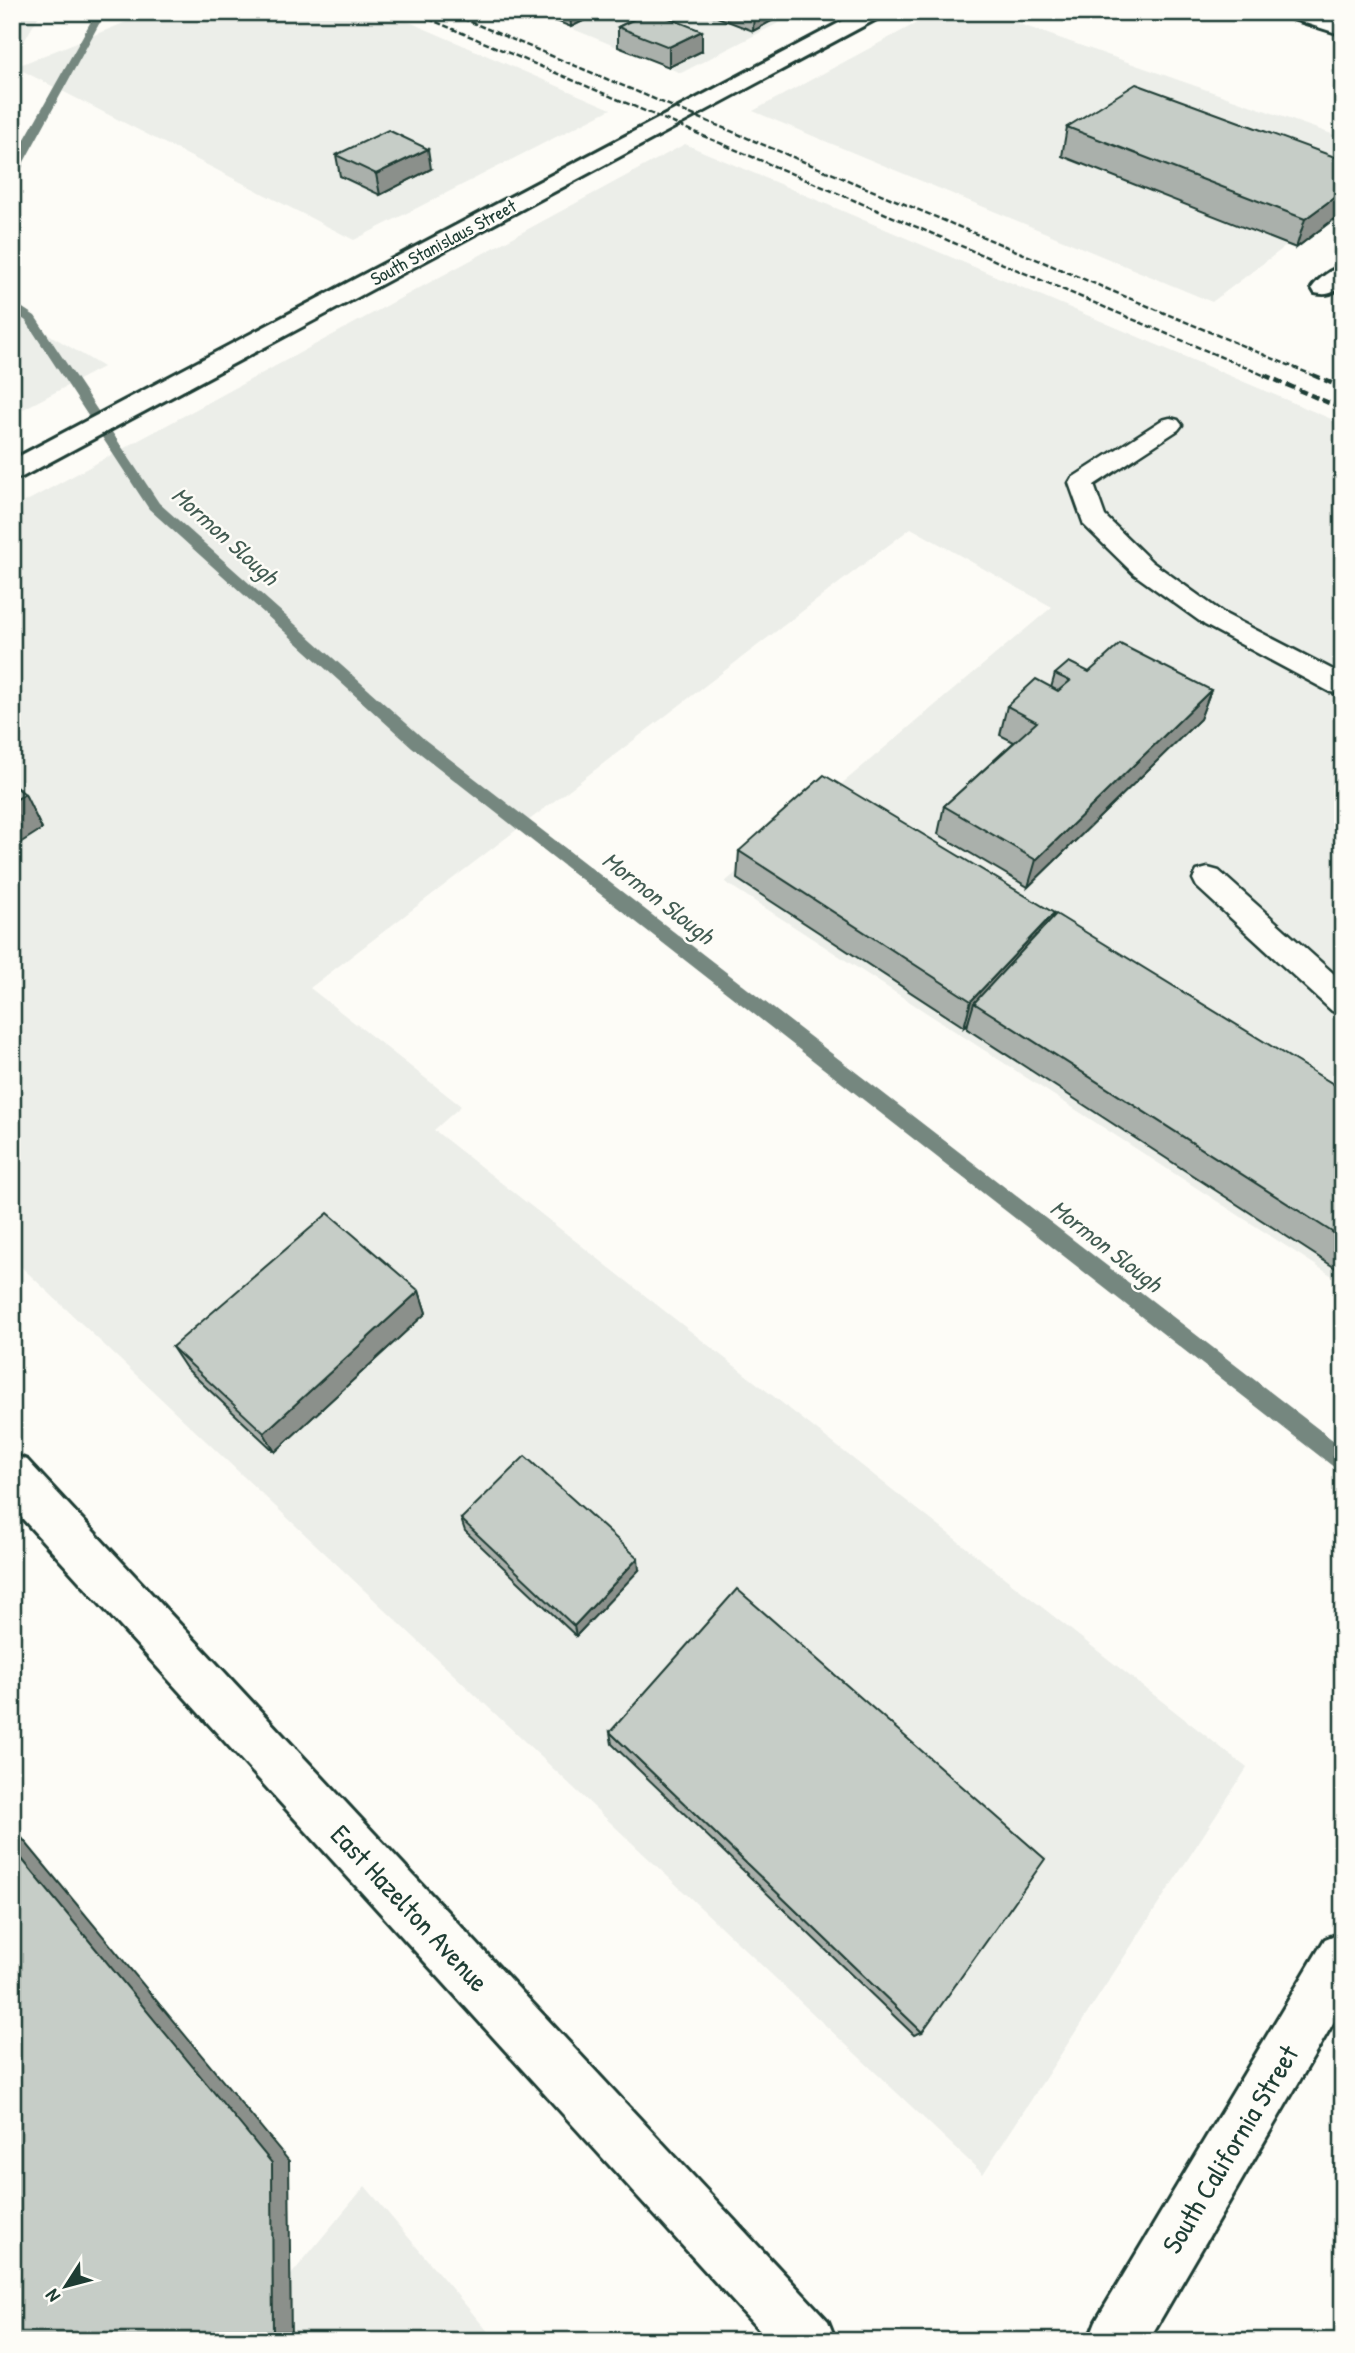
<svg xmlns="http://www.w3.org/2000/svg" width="1355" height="2353" font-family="'Patrick Hand',sans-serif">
<rect width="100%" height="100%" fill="#fdfcf7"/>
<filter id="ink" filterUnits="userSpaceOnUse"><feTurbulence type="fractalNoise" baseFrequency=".0143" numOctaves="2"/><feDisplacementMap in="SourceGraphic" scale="14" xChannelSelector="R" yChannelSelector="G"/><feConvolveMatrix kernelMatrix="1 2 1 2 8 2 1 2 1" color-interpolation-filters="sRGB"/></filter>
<g filter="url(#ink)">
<g fill="#eceee9">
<polygon points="12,12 41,12 12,62"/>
<polygon points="151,12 386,12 611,109 354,240 15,67"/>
<polygon points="531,12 800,12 681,73"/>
<polygon points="937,12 985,12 1343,138 1343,203 1212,302 753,111"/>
<polygon points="685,144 1343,424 1343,1283 725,882 1052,607 911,528 310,988 461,1106 434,1130 1247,1768 983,2174 12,1258 12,509"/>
<polygon points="12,312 103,367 12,415"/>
<polygon points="365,2186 496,2341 236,2341"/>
</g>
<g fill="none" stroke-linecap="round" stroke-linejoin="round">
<g fill="#75877f" fill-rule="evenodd">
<polygon points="99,12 110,12 99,24 24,162 18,180 12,183 12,162 90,23"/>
<polygon points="12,301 35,316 159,503 424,739 1343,1448 1343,1471 1335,1468 412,747 149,509 26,321 12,311"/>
</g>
<g stroke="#1f3d34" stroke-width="5">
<g id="lane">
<polygon points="1170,418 1178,420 1182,425 1178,430 1094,485 1105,516 1152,562 1223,613 1343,675 1343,694 1330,692 1205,625 1134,574 1084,525 1069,483 1072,478 1162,420"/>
<polygon points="1208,868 1219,871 1343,982 1343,1015 1332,1011 1197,887 1193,879 1197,871"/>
</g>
</g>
<g stroke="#1f3d34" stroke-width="6">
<g id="street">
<polygon points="1280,12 1311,12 1343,22 1343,35 1283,16"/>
<path d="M1343,266v19c-10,8 -15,11 -28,8l-3,-5c7,-10 19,-19 31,-22z"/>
</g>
</g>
<g stroke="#1f3d34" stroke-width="6">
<g id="secondary">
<polygon points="860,12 885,12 882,16 22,477 12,479 12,460"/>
<polygon points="12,1454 27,1460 828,2321 836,2341 769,2341 12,1507"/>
<polygon points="1343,1932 1343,2006 1148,2341 1088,2341 1096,2321 1325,1939"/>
</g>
</g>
<use href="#lane" fill="#fdfcf7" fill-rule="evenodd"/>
<use href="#street" fill="#fdfcf7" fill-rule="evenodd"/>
<use href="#secondary" fill="#fdfcf7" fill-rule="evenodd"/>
<g stroke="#1f3d34" stroke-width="2.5" stroke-dasharray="6 2.5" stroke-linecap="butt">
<polyline points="413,12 1268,377"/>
<polyline points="447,12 1317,377"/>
</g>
<g stroke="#1f3d34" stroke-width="4.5" stroke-dasharray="8 4.5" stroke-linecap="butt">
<polyline points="1264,375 1343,409"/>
<polyline points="1313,375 1343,388"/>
</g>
</g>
<g fill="#aab0ab" stroke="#1f3d34" stroke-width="2">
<polygon points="534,12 601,12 571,27"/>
<polygon points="649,12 680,12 669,18 702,51 669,67 618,47 618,27"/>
<polygon points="704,12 779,12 779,17 753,31"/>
<polygon points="1067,127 1343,160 1343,212 1296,248 1062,156"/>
<polygon points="336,155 431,169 380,195 340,176"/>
<polygon points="1089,672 1211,690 1200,719 1028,887 938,834 944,806 1014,742 1000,735 1007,706 1051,688 1055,674"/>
<polygon points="739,851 1052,918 1343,1090 1343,1268 1340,1271 967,1029 968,1023 964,1027 737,879"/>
<polygon points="419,1291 426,1313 275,1452 186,1368 172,1347"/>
<polygon points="461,1519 639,1570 576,1636 465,1531"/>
<polygon points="610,1732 922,2032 914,2035 612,1744"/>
</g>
<g fill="#8b908b" stroke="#1f3d34" stroke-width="2">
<polygon points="570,12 601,12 571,27"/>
<polygon points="668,12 680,12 668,18"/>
<polygon points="754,12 779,12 779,17 753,31"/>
<polygon points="702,31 702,51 669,67 669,47"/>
<polygon points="428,149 431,169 380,195 376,174"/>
<polygon points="1343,191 1343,212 1296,248 1305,219"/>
<polygon points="1211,690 1200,719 1028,887 1036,860"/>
<polygon points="25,794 42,829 12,848 12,802"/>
<polygon points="1054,913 1045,940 974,1003 968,1023 964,1027 971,1001"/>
<polygon points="419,1291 426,1313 275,1452 264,1433"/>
<polygon points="638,1558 639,1570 576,1636 574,1626"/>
<polygon points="12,1826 289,2161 291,2341 273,2341 12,1847"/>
</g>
<g fill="#c6cdc7" stroke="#1f3d34" stroke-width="2">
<polygon points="649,12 654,12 702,31 669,47 618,27"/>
<polygon points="1136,84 1343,160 1343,191 1305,219 1067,127"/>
<polygon points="388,130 428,149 376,174 336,155"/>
<polygon points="1120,644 1211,690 1036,860 944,806 1037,722 1007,706 1036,679 1058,691 1070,681 1055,674 1069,662 1089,672"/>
<polygon points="824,775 1054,913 971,1001 739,851"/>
<polygon points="12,784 25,794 12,802"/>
<polygon points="1056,914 1343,1090 1343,1239 974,1003"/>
<polygon points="328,1213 419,1291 264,1433 172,1347"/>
<polygon points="525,1456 638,1558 574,1626 461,1519"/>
<polygon points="737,1589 1045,1859 922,2032 610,1732"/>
<polygon points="12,1847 272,2163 273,2341 12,2341"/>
</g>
</g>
<g text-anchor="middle" stroke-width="5" stroke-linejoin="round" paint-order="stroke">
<g font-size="19" fill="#1f3d34" stroke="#fdfcf7">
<text transform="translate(443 242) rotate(-28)" y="7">South Stanislaus Street</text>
</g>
<g font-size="24" font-style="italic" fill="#435c53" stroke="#fdfcf7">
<text transform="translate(225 536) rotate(42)" y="8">Mormon Slough</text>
<text transform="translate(658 898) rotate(38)" y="8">Mormon Slough</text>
<text transform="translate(1106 1246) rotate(38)" y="8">Mormon Slough</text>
</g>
<g font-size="28" fill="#1f3d34" stroke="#fdfcf7">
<text transform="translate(410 1908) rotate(47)" y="10">East Hazelton Avenue</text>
<text transform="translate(1230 2149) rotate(-59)" y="10">South California Street</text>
</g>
</g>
<rect width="1355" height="2353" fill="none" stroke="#fdfcf7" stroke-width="42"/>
<rect x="21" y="21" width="1313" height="2311" fill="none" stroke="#1f3d34" stroke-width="2.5" filter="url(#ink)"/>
<g transform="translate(66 2286) rotate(234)" stroke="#fdfcf7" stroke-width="5" paint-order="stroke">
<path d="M0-5L12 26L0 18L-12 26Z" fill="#1f3d34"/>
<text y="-10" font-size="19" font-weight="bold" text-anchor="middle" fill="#1f3d34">N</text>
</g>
</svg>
